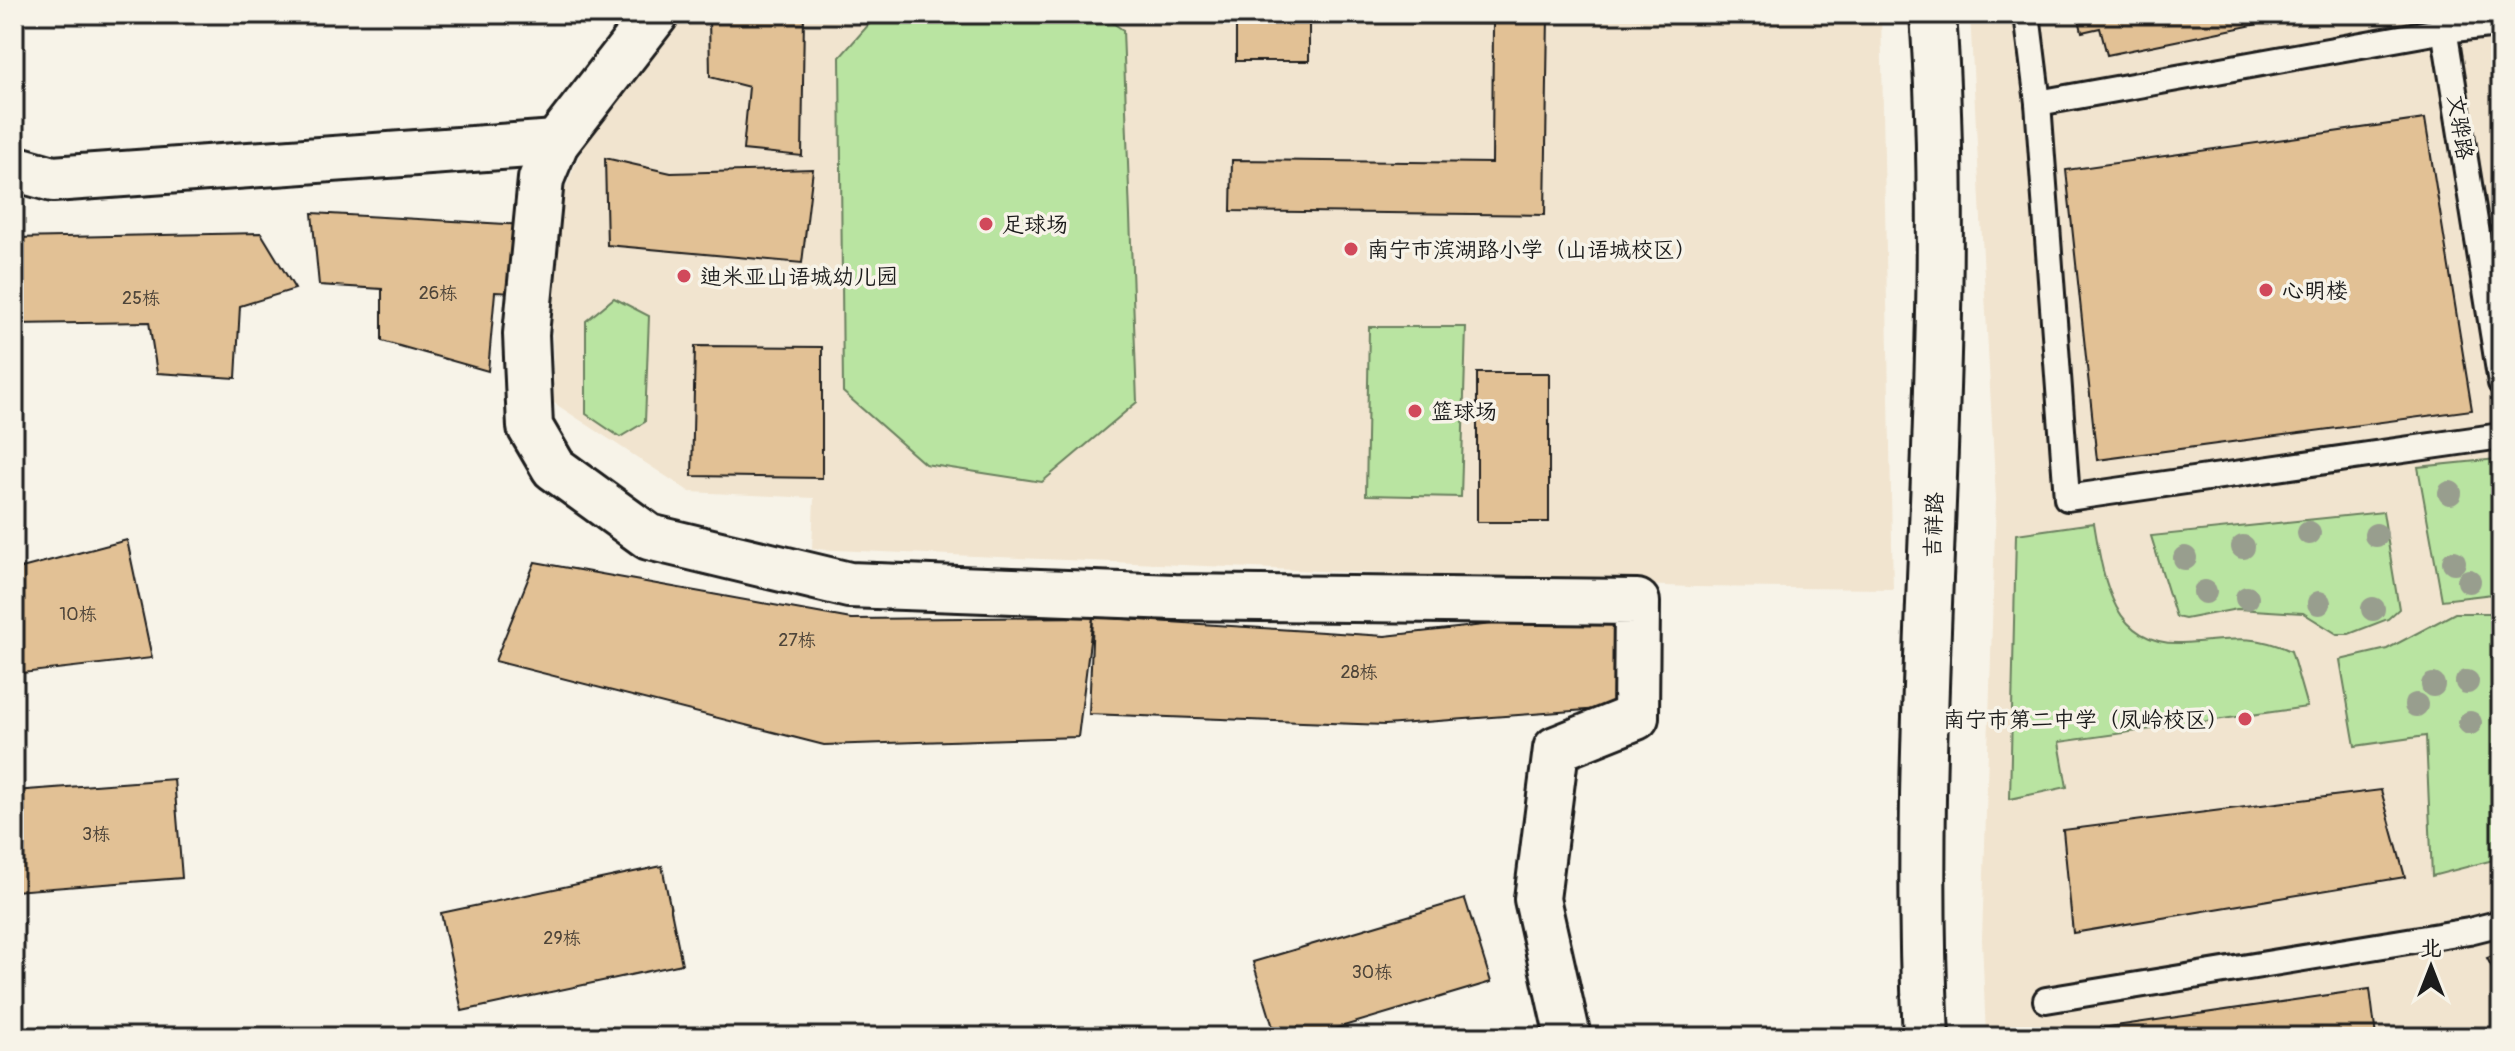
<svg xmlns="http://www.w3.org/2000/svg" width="2515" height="1051" font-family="Pangolin,'LXGW WenKai TC',sans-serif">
<rect width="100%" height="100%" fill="#f7f3e8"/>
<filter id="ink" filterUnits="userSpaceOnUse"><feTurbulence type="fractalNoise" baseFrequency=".0125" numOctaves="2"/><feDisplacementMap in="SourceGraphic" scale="16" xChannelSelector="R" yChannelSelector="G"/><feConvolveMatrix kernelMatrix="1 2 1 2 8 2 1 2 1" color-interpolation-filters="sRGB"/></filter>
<g filter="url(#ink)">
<g fill="#f1e4cf">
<polygon points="674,14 1881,14 1893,589 1690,587 812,549 814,498 690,492 554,403 550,223 602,104"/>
<polygon points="1970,14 2501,14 2501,1037 1986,1037 1982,939 1996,499"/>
</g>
<g fill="#b9e4a1" stroke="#6a805e" stroke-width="2">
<polygon points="878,14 1100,14 1123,30 1137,402 1042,482 925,464 843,392 840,57"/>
<polygon points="614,298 649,316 645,422 620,437 586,414 586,321"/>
<polygon points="1369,327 1466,327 1461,497 1366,495"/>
<polygon points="2497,459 2501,461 2501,593 2442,600 2418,467"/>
<polygon points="2383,512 2399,609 2388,619 2349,634 2337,634 2303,613 2237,609 2185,619 2176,617 2151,536"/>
<path d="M2094,523c9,53 17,123 88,120 43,-2 68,-11 109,8l16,56 -248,35 8,45 -57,12 6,-265z"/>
<polygon points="2455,613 2501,613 2501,858 2432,876 2426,736 2355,746 2340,660 2387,649"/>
</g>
<g fill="#e2c195" stroke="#1c1c1c" stroke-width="2">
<polygon points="709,14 804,14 802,156 743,150 749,87 710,77"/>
<polygon points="1236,14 1548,14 1545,215 1231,211 1232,160 1492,163 1493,24 1309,22 1309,61 1236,61"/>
<polygon points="2078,14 2307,14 2107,55 2100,28 2082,32"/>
<polygon points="2425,119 2472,410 2097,460 2066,170"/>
<polygon points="605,158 671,173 813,169 802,263 607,245"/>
<polygon points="312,213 524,225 515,293 495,292 488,371 382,341 382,289 319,285"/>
<polygon points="261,233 295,289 240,306 236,378 157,373 149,322 14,324 14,238"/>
<polygon points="695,346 822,347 822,478 692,476"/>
<rect x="1477" y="373" width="72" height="149"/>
<polygon points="127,540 152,658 14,674 14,570"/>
<polygon points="535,562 851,619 1093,617 1078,737 824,745 495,661"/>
<polygon points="1627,609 1627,707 1385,725 1089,714 1093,617 1385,636"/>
<polygon points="174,779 182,878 14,891 14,791"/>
<polygon points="2381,790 2405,877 2073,933 2063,830"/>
<polygon points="662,866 682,964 462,1011 441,913"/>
<polygon points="1465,899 1491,982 1307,1037 1276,1037 1253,962"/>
<polygon points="2501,953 2501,984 2487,958"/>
<polygon points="2370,989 2376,1037 2040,1037"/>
<polygon points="192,1033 192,1037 111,1037"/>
</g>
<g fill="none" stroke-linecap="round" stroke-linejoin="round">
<g stroke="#1c1c1c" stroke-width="30">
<g id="service">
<polyline points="2027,14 2038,103 2445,30 2498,24"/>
<polyline points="2442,16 2501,383"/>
<polyline points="2038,103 2067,498 2501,436"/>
<polyline points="2046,1000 2469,931 2501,923"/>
</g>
</g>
<g stroke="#1c1c1c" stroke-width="50">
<g id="minor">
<polyline points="656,14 556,143 541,179 526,334 530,427 554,468 649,537 849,585 1175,597 1637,602 1636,717 1556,749 1537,899 1568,1037"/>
<polyline points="14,168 53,179 556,143"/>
</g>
</g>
<g stroke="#1c1c1c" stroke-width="50">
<path id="tertiary" d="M1926,1037c-17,-341 31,-682 7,-1023"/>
</g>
<use href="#service" stroke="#f7f3e8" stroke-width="24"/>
<use href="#minor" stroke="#f7f3e8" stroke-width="44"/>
<use href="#tertiary" stroke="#f7f3e8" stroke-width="44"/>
</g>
<g fill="#989e8e">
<circle cx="2450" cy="493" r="12"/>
<circle cx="2309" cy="533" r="12"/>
<circle cx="2376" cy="535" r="12"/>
<circle cx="2243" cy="547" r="12"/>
<circle cx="2185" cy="558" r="12"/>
<circle cx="2454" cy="562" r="12"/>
<circle cx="2469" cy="581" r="12"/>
<circle cx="2205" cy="592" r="12"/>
<circle cx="2247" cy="598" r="12"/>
<circle cx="2319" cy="603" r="12"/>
<circle cx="2373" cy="609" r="12"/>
<circle cx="2467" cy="682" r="12"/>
<circle cx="2433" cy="685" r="12"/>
<circle cx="2416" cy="705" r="12"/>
<circle cx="2470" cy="723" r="12"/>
</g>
</g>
<g fill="#d1495b" stroke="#f7f3e8" stroke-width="3">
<circle cx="986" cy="224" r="8"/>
<circle cx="1351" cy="249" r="8"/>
<circle cx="684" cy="276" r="8"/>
<circle cx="2266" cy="290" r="8"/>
<circle cx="1415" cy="411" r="8"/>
<circle cx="2245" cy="719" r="8"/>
</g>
<g text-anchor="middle" stroke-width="7" stroke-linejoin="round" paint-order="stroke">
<g font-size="18" fill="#4e453a">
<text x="438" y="299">26栋</text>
<text x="141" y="304">25栋</text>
<text x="78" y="620">10栋</text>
<text x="797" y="646">27栋</text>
<text x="1359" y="678">28栋</text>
<text x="96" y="840">3栋</text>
<text x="562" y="944">29栋</text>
<text x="1372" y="978">30栋</text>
</g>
<g font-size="22" fill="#1c1c1c" stroke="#f7f3e8">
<text transform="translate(2461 127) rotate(81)" y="8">文骅路</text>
<text transform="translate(1933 525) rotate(-88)" y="8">吉祥路</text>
</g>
<g font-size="22" fill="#1c1c1c" stroke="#f7f3e8" text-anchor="start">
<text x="1002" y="232">足球场</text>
<text x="1367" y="257">南宁市滨湖路小学（山语城校区）</text>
<text x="700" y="284">迪米亚山语城幼儿园</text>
<text x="2282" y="298">心明楼</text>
<text x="1431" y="419">篮球场</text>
<text x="2229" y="727" text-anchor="end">南宁市第二中学（凤岭校区）</text>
</g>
</g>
<rect width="2515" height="1051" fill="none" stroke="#f7f3e8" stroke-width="48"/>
<rect x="24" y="24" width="2467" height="1003" fill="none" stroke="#1c1c1c" stroke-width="3" filter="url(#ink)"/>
<g transform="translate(2431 967)" stroke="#f7f3e8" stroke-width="6" paint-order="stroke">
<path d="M0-6L14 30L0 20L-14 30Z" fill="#1c1c1c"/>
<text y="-12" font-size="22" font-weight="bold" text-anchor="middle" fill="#1c1c1c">北</text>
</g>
</svg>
